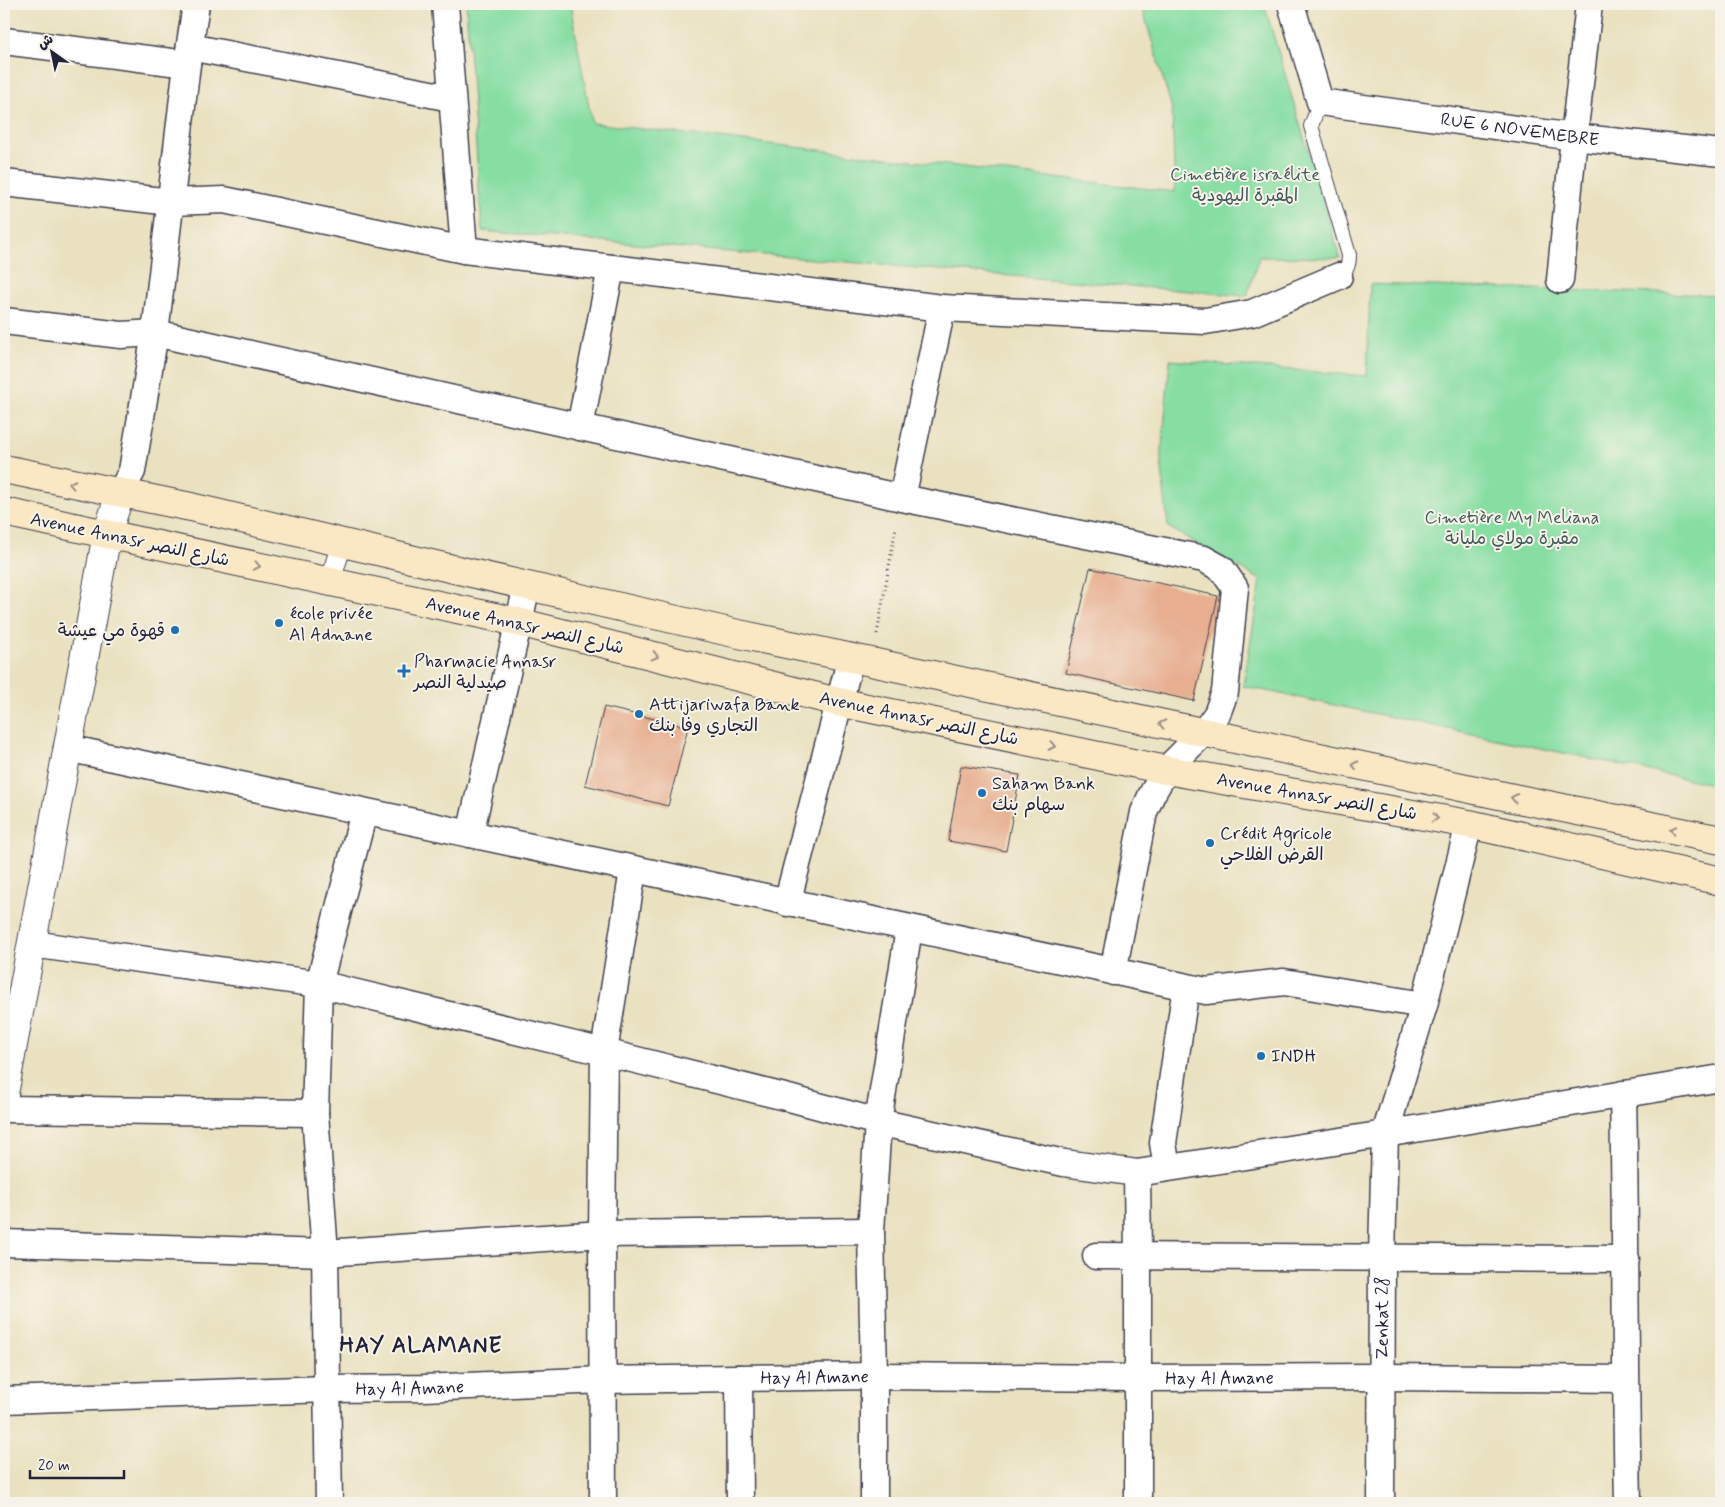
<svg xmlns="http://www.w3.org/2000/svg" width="1725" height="1507" font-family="Mynerve,'Playpen Sans Arabic',sans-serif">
<rect width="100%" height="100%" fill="#f7f3e8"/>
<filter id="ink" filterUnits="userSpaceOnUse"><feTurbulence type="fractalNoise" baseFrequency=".02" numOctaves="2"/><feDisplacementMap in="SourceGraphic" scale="10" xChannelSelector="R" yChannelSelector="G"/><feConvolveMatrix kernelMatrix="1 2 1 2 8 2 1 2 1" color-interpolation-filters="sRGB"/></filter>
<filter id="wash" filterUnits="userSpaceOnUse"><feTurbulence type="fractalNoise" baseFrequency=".0096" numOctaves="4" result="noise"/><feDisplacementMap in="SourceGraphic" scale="20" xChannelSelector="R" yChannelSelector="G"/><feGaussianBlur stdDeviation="1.12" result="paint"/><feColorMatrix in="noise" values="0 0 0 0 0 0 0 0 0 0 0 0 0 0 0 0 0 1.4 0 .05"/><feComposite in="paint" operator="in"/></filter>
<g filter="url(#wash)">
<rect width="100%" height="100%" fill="#e9e1bf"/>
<g fill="#86dea2" stroke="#54806e">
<polygon points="466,4 570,4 592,123 1175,192 1172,109 1141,4 1264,4 1340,258 1259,257 1247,296 482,231"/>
<polygon points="1370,284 1721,295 1721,786 1243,686 1261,580 1168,527 1161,461 1170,360 1367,376"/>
</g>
<g id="blocks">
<g fill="#e7ae8f">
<polygon points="1090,568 1218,596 1194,701 1066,673"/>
<polygon points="604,707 688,727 668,806 585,785"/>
<polygon points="961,766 1020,775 1006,851 948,841"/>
</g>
</g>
</g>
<g filter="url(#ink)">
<use href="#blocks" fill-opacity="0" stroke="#403f4f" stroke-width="1"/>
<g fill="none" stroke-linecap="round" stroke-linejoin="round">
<g stroke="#403f4f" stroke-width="16">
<path id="service" d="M1320,102l-9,24 38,129c0,10 -2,15 -10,21"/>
</g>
<g stroke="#403f4f" stroke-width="22">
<polyline id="pedestrian" points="330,581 342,543"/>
</g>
<g stroke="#403f4f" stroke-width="29">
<g id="minor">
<polyline points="445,4 464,250"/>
<path id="s1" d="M1291,4l29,98 254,35 147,16"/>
<polyline points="4,41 187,64"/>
<polyline points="190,47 451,98"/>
<polyline points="4,183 171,202 224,200 464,250 942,308 1205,321 1252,313 1339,276"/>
<polyline points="1560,280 1574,137 1589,4"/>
<polyline points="4,321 121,335 155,333 902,498 1204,559 1222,569 1235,588 1225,692 1217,714 1203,733 1166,770 1152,794 1144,812 1113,972"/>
<polyline points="580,427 611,268"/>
<polyline points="120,494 132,471 155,333 187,64 196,4"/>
<polyline points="902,498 942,308"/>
<polyline points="67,748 1206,991 1284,982 1424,1005"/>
<polyline points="470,834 527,586"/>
<polyline points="787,903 851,657"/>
<polyline points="32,944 319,984 604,1052 789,1098 878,1122 1064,1163 1137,1173 1385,1134 1721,1078"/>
<path d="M1623,1094c3,136 2,273 5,409"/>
<polyline points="4,1109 315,1113"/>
<polyline points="1167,1168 1163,1143 1186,987"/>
<polyline points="1137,1173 1138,1256 1138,1503"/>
<polyline points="4,1243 325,1253 602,1234 871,1231"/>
<polyline points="1096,1256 1626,1259"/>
<polyline points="739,1378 740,1503"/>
<path id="s2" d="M4,1400l324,-11 96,-1 178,-8 272,-4 264,2 243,-1 244,2"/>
<polyline points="329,1503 325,1253 315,1113 319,984 364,812"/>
<polyline points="603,1503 602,1234 604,1052 633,870"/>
<polyline points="874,1503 874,1376 871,1231 878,1122 909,929"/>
<path id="s3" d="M1381,1503l1,-246 3,-123 39,-129 45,-181"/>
</g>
</g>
<g stroke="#403f4f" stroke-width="30">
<polyline id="tertiary" points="4,1094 107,534 120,494"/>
</g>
<g stroke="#403f4f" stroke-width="30">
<g id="secondary">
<polyline points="4,469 191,507 436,565 734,633 1518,799 1721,840"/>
<polyline points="4,512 518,622 838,702 1166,770 1469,824 1721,881"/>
</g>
</g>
<polyline stroke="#403f4f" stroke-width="3" stroke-dasharray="1 4" stroke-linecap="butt" points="877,634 896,527"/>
<use href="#service" stroke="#fff" stroke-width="14"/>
<use href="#pedestrian" stroke="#fff" stroke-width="20"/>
<use href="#minor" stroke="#fff" stroke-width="26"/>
<use href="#tertiary" stroke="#fff" stroke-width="28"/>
<use href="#secondary" stroke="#fae7c3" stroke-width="28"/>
</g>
<defs><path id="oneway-chevron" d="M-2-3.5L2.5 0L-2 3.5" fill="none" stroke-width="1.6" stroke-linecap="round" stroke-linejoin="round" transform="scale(1.25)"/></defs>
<g stroke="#998e86">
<use href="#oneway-chevron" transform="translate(72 484) rotate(-168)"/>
<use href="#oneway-chevron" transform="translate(257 566) rotate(12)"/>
<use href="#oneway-chevron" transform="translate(655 656) rotate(14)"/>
<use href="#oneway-chevron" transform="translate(1162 724) rotate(-168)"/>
<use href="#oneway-chevron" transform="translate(1052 746) rotate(12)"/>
<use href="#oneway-chevron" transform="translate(1355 765) rotate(-168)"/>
<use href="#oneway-chevron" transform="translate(1514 798) rotate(-168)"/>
<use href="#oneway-chevron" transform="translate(1435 818) rotate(11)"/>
<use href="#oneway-chevron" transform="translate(1673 830) rotate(-169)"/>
</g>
</g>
<g fill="#1f6fb2" stroke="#f7f3e8" stroke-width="2">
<circle cx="279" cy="623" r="5"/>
<circle cx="175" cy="630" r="5"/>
<path d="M401.5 663.5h5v5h5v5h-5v5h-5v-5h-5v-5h5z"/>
<circle cx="639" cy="714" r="5"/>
<circle cx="982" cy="793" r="5"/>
<circle cx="1210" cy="843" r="5"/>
<circle cx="1261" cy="1056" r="5"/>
</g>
<g text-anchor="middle" stroke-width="4" stroke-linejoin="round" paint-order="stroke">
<g font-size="18" fill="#22223b" stroke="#f7f3e8">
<text dy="6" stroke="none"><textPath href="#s1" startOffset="304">RUE 6 NOVEMEBRE</textPath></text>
<text transform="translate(130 539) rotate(12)" y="6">Avenue Annasr شارع النصر</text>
<text transform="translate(525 625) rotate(13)" y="6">Avenue Annasr شارع النصر</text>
<text transform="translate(919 718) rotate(12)" y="6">Avenue Annasr شارع النصر</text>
<text transform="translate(1317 796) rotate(10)" y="6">Avenue Annasr شارع النصر</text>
<text dy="6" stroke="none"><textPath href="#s3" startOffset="185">Zenkat 28</textPath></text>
<text dy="6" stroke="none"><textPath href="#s2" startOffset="811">Hay Al Amane</textPath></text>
<text dy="6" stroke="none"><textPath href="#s2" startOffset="1216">Hay Al Amane</textPath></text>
<text dy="6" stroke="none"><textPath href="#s2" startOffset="406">Hay Al Amane</textPath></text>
</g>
<g font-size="18" fill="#405a5a" stroke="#f7f3e8">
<text x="1245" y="180">Cimetière israélite<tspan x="1245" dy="21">المقبرة اليهودية</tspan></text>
<text x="1512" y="523">Cimetière My Meliana<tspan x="1512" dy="21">مقبرة مولاي مليانة</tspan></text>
</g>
<g font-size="18" fill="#22223b" stroke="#f7f3e8" text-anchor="start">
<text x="289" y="619">école privée<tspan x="289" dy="21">Al Adnane</tspan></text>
<text x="165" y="636" text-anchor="end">قهوة مي عيشة</text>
<text x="414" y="667">Pharmacie Annasr<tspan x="414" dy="21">صيدلية النصر</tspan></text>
<text x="649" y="710">Attijariwafa Bank<tspan x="649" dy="21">التجاري وفا بنك</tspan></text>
<text x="992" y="789">Saham Bank<tspan x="992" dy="21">سهام بنك</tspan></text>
<text x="1220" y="839">Crédit Agricole<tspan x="1220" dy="21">القرض الفلاحي</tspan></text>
<text x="1271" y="1062">INDH</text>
</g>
<g font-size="22" font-weight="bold" letter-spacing="1" fill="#22223b" stroke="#f7f3e8">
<text x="421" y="1352">HAY ALAMANE</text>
</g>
</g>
<rect width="1725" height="1507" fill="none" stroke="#f7f3e8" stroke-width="20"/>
<g transform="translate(52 52) rotate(327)" stroke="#f7f3e8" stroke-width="4" paint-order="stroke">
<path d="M0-4L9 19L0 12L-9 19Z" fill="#22223b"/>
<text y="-8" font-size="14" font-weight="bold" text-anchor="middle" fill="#22223b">ش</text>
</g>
<path d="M30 1470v8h94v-8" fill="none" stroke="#22223b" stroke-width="2.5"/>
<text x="38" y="1470" font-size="15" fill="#22223b" stroke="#f7f3e8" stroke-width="4" paint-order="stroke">20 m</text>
</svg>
